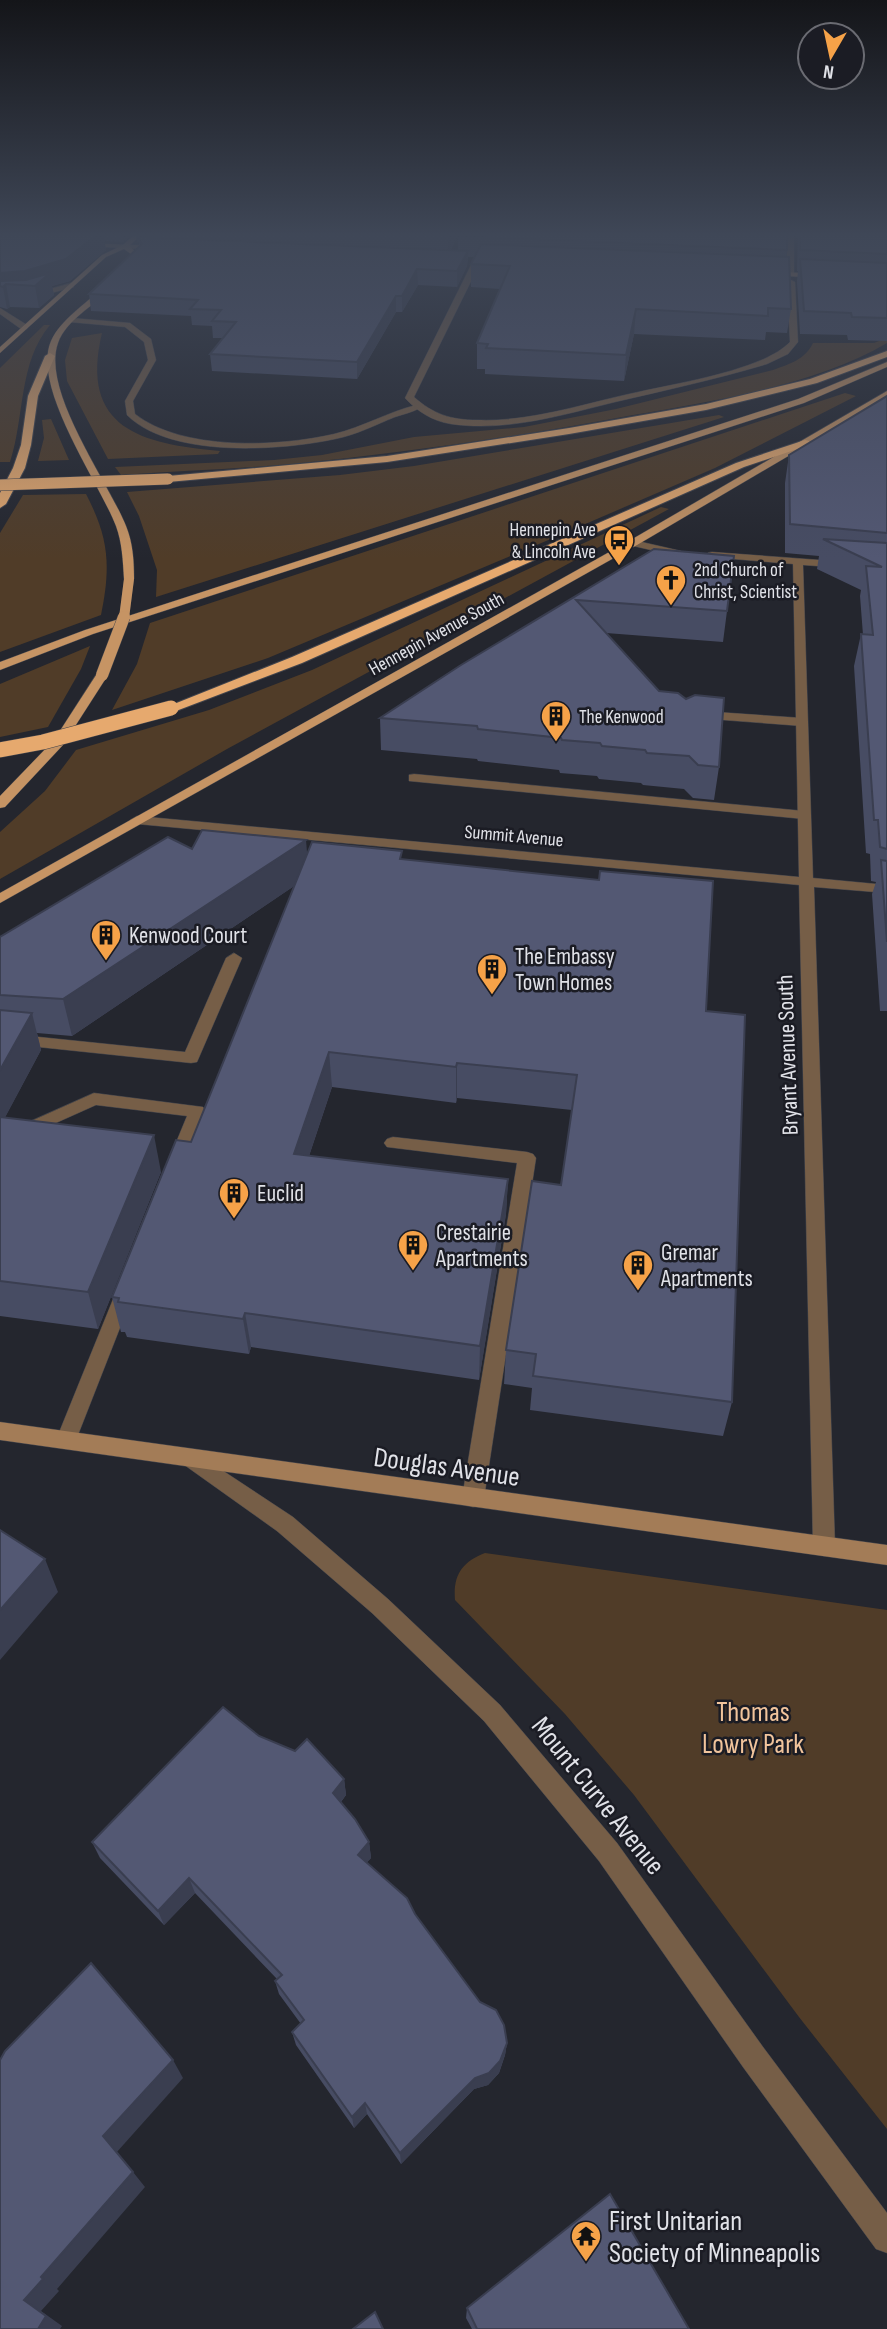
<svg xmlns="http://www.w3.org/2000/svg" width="887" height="2329" font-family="'Sofia Sans Condensed',sans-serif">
<rect width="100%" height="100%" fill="#24262e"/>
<g fill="#503c28">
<path d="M44,325h6c-32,38 -25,91 -40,137h-10v-94z"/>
<path d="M102,333c-23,96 40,111 118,118l-2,3 -110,5 -41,-78 -2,-21 7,-22z"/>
<path d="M887,338v5c-71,42 -173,58 -254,72 -113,21 -227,38 -342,49 -56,5 -113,7 -170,11l-6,-8 159,-7 48,-5 92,-18 110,-10 92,-18 157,-39c16,-6 32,-10 40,-27h61z"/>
<polygon points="845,393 856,396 715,468 546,541 268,658 112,710 137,664 150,623"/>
<polygon points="719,415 724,417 156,597 157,570 139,516 127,492 340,475 414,466"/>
<polygon points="51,419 69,460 38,461 44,438 42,420"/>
<path d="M86,494c23,44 25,72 15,121l-101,37v-119l23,-38z"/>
<polygon points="661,507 669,509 227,749 0,879 0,832 45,791 76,750 209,710 312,670"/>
<polygon points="90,646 81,669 48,727 0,737 0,684"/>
<path d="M485,1553l402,57v519l-88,-112 -165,-222 -69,-81 -110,-114c-2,-25 7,-38 30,-47z"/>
</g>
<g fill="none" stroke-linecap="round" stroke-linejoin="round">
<g stroke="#42444c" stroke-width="1">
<g id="lane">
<path d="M72,318l58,5 21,16 5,21 -23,41 2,13c47,37 143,33 199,20 29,-7 54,-22 82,-29l4,3c-7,4 -16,6 -25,9 -20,8 -39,18 -60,22 -56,12 -165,19 -208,-24l-2,-14 23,-41 -4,-18 -19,-15 -56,-5z"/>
<polygon points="701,711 802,718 808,722 802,726 697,718 697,712"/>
<polygon points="414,774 804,811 811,815 804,819 409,781 409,775"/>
<polygon points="234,953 242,958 197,1062 191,1063 0,1043 0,1033 185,1052 226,958"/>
<polygon points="94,1093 203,1107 205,1111 183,1166 171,1166 168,1162 187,1116 96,1105 0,1148 0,1135"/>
<polygon points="393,1137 527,1152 533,1154 536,1158 484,1498 481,1505 473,1507 465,1505 462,1498 517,1163 387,1147 384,1143 387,1139"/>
<polygon points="125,1285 132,1287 134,1292 76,1440 73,1446 66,1449 59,1446 56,1440 116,1292 118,1287"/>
</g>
</g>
<g stroke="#42444c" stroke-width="1">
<g id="street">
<polygon points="788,233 794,233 794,274 790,276 786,274"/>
<path d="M476,261l4,2 -66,134c19,17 37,23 63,23 51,2 103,-15 152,-26 44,-10 93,-17 135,-35 10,-5 18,-9 26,-17l-3,-60 4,-2 4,2 3,60 -10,12 -21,10c-50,15 -101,26 -152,38 -53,13 -109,30 -164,22 -19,-3 -34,-13 -46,-26l67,-135z"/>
<polygon points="71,283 74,287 29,299 0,301 0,297 29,295"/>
<polygon points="0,308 27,325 27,329 21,329 0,314"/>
<polygon points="633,540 681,551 682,553 677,556 629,545 629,541"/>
<polygon points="712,552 887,565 887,571 803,565 813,878 887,885 887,893 814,887 835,1546 832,1553 824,1556 816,1553 813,1546 799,885 137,824 130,820 137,816 799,877 793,564 708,557 708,553"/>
<polygon points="190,1449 293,1517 388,1599 500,1705 617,1843 763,2047 887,2213 887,2253 876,2249 743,2067 599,1861 484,1721 372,1613 277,1531 183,1464 180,1458 183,1452"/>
</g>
</g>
<g stroke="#42444c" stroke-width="1">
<g id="secondary">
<polygon points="84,243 161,246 164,248 161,250 82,246"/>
<polygon points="763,271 822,274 826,276 822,278 766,275"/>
<polygon points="0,1422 887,1545 887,1565 0,1440"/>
</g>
</g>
<g stroke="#42444c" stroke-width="1">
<g id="primary">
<polygon points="136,233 143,233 129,246 142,257 132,269 125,267 135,257 124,249 106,257 0,353 0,347 102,255 123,245"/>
<path d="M103,287l7,2c-16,17 -44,31 -52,54 -17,48 50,138 68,183 7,17 8,35 8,53l-5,3 -5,-3c-1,-18 -2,-37 -8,-53 -17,-44 -85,-139 -65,-185 10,-22 35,-37 52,-54z"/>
<polygon points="887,362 887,367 804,403 93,634 0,670 0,662 85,630 798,399"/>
<polygon points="887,391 887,398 637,545 0,903 0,893 629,541"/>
<polygon points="98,672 108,675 63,745 5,807 0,808 0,796 54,740"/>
</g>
</g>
<g stroke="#42444c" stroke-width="2">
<g id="highway">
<polygon points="887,351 887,357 817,383 706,410 569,434 387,462 168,482 162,479 168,476 387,456 569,428 706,404 810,379"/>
<polygon points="50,353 55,356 38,396 31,445 25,468 6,504 0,508 0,493 13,468 21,445 28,396 45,356"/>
<polygon points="805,440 809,441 809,445 744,467 302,663 176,711 166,711 164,708 292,657 736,463"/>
</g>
</g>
<use href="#lane" fill="#765e47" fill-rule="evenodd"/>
<use href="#street" fill="#765e47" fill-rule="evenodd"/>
<use href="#secondary" fill="#a37c57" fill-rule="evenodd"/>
<use href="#primary" fill="#c69464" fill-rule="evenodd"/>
<use href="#highway" fill="#e6a96e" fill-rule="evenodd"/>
<g stroke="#42444c" stroke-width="10" stroke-linecap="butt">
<polyline id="primary-bridge-far1" points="124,618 129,579"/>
</g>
<g stroke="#42444c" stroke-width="13" stroke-linecap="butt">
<polyline id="primary-bridge" points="102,675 124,617"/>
</g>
<g stroke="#42444c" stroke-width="12" stroke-linecap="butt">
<polyline id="highway-bridge-far1" points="0,485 168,479"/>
</g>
<g stroke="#42444c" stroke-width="16" stroke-linecap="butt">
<polyline id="highway-bridge" points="0,750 43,742 171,708"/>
</g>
<use href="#primary-bridge-far1" stroke="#c69464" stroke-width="10"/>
<use href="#primary-bridge" stroke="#c69464" stroke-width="12"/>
<use href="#highway-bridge-far1" stroke="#e6a96e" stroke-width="11"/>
<use href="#highway-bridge" stroke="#e6a96e" stroke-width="15"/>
</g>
<g fill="#474c63">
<polygon points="0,233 133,233 123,242 104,241 106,250 70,281 52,286 54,295 39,308 10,307 7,309 0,307"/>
<polygon points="135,233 459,233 451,250 458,250 458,236 787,250 786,257 791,309 787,333 766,332 765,340 634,334 624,381 485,374 485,369 477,369 477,343 500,289 471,287 471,264 475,257 468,257 467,266 457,287 418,285 402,312 396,312 357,379 212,371 210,354 223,338 213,338 212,326 192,325 191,316 91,311 89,294 139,246 139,242 137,242"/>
<polygon points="798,233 887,233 887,341 848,340 847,335 800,334 797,281 798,271 797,271"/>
<polygon points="887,396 887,1011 880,1011 872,894 876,882 871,881 870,854 866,853 854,666 861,634 863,635 860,596 861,590 817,569 819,556 785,553 785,483 789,455"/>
<polygon points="654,549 727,611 723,642 606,633 719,767 714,800 693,798 684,789 643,785 641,783 599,779 597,776 560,773 559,770 478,761 477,759 381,750 380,718"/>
<polygon points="192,849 307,854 402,859 706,1011 732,1402 723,1436 530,1410 532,1388 504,1384 506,1350 561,1185 572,1110 457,1098 456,1103 332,1087 309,1156 508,1179 506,1214 479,1380 251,1347 249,1354 127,1337 125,1332 121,1332 112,1297 191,1142 294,886 72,1036 37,1033 41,1050 5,1117 161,1172 98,1329 0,1316 0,937"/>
<polygon points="259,1736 344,1779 346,1795 341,1802 369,1842 371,1858 366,1863 415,1914 507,2043 505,2055 499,2073 488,2085 474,2089 401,2164 367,2114 354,2128 296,2045 292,2032 301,2024 279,1994 275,1981 277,1979 195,1893 164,1925 100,1858 92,1842"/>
<polygon points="467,2308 689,2329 472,2329 466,2318"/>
</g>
<g fill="#3a3e50">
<polygon points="99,233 103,233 106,250 70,281 52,286 54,295 39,308 35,286 6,284 10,307 7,309 3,287 0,286 0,273"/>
<polygon points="121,233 133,233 123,242"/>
<polygon points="449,233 459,233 448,256 448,235"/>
<polygon points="468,251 467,266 457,287 457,271"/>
<polygon points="417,269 418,285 402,312 402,296"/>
<polygon points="396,296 396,312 357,379 357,362"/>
<polygon points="636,309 634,334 624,381 626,355"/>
<polygon points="306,840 309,876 72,1036 63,999"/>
<polygon points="32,1013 41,1050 0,1127 0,1070"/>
<polygon points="329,1052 332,1087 298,1189 294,1154"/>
<polygon points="457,1063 457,1098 456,1103 456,1067"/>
<polygon points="154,1135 161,1172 98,1329 88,1292"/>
<polygon points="508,1179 506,1214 479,1380 480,1346"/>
<polygon points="245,1313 251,1347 249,1354 243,1319"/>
<polygon points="45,1559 58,1592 0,1660 0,1610"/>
<polygon points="344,1779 346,1795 335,1809 333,1793"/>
<polygon points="369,1842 371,1858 360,1870 358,1855"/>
<polygon points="189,1878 195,1893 164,1925 158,1911"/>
<polygon points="507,2043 505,2055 499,2073 488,2085 474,2089 401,2164 400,2153 475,2078"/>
<polygon points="173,2060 183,2078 116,2153 103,2136"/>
<polygon points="365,2103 367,2114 354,2128 352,2117"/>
<polygon points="133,2172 145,2187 57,2289 59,2291 41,2311 62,2326 60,2329 38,2329 24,2300 41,2277"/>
</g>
<g fill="#535873" stroke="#3a3e50" stroke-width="2">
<polygon points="0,233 99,233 66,259 25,271 0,273"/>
<polygon points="393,233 449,233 448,235"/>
<polygon points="459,233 787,233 787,250 458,236"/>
<polygon points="800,233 887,233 887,254 800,250"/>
<polygon points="138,237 468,251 457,271 417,269 402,296 396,296 357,362 210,354 236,322 212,321 221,310 190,309 198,300 89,294 142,244"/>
<polygon points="481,244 789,257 791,309 768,308 768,316 636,309 626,355 486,348 488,344 477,343 510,266 471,264"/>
<polygon points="800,259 887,263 887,318 852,317 851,313 804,311"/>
<polygon points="50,273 35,286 6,284 3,287 0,286 0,281 26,280"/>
<polygon points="887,396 887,533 790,524 789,455"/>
<polygon points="823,539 887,543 887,849 880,847 878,820 874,820 861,634 873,635 866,566 882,567"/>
<polygon points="654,549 734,556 727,611 576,600 659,691 678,693 686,699 695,695 724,698 719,767 698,765 689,756 647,753 645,750 602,746 600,743 562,740 561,738 478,729 477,726 380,718 461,665"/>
<polygon points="202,830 306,840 63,999 0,995 0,937 168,837 192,849"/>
<polygon points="312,842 402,851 400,859 599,880 600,871 713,881 706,1011 745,1015 732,1402 533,1376 536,1354 506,1350 532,1181 561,1185 577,1075 457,1063 456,1067 329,1052 294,1154 508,1179 480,1346 245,1313 243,1319 118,1302 119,1298 112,1297 176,1140 191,1142"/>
<polygon points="881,860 887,861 887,942"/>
<polygon points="0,1010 32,1013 0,1070"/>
<polygon points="0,1117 154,1135 88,1292 0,1281"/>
<polygon points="0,1530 45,1559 0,1610"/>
<polygon points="223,1707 259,1736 295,1751 307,1739 344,1779 333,1793 355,1819 369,1842 358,1855 407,1898 415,1914 480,2002 496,2010 504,2025 507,2043 500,2061 489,2073 475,2078 400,2153 365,2103 352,2117 292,2032 304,2020 275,1981 282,1975 189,1878 158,1911 92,1842"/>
<polygon points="91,1963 173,2060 103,2136 133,2172 41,2277 43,2279 24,2300 46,2316 38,2329 0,2329 0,2060 5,2051"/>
<polygon points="610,2194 689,2329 477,2329 467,2308"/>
<polygon points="375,2312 383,2329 353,2329"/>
</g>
<linearGradient id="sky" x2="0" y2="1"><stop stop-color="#141519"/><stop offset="0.42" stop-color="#3f4757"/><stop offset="1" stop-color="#3f4757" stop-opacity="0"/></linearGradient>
<rect width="887" height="559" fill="url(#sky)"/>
<defs>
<g id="bus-pin" transform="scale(1.575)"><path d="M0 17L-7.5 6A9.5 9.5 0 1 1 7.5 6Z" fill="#f6a248" stroke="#1b1c24"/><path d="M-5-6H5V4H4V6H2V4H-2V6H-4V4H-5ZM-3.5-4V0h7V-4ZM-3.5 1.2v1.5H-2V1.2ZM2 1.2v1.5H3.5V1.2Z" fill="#111"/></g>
<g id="church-pin" transform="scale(1.575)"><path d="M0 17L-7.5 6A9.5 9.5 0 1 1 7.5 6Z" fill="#f6a248" stroke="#1b1c24"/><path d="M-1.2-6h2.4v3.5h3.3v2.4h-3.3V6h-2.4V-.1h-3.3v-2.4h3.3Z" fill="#111"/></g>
<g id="building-pin" transform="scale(1.575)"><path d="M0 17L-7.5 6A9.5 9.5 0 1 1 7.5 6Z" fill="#f6a248" stroke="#1b1c24"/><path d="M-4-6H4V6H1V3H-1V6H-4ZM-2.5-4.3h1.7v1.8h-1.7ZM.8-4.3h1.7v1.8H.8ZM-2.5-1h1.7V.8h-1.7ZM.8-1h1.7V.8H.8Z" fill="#111"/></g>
<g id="temple-pin" transform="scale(1.575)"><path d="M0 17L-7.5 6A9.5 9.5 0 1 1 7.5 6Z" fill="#f6a248" stroke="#1b1c24"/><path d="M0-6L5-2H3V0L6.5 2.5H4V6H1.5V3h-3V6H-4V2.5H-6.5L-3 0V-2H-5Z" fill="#111"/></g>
</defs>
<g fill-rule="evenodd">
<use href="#bus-pin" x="619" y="540"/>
<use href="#church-pin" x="671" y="580"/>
<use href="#building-pin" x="556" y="716"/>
<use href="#building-pin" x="106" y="935"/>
<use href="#building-pin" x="492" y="969"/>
<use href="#building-pin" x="234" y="1193"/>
<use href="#building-pin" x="413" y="1245"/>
<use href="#building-pin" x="638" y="1265"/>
<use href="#temple-pin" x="586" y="2236"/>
</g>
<g text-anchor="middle" stroke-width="5" stroke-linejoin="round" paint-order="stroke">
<g font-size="19" fill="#e1e2e8" stroke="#1b1c24" text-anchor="start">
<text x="596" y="536" text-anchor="end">Hennepin Ave<tspan x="596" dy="22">&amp; Lincoln Ave</tspan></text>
<text x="694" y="576">2nd Church of<tspan x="694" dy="22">Christ, Scientist</tspan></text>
<text x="579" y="723">The Kenwood</text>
</g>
<g font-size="19" fill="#e1e2e8" stroke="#1b1c24">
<text transform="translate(436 633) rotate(-29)" y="7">Hennepin Avenue South</text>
<text transform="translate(514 835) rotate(5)" y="7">Summit Avenue</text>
</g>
<g font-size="23" fill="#e1e2e8" stroke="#1b1c24" text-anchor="start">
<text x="129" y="943">Kenwood Court</text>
<text x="515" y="964">The Embassy<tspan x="515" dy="26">Town Homes</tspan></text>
<text x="257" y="1201">Euclid</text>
<text x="436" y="1240">Crestairie<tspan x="436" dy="26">Apartments</tspan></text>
<text x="661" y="1260">Gremar<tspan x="661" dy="26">Apartments</tspan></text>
</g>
<g font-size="23" fill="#e1e2e8" stroke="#1b1c24">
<text transform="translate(787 1055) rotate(-92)" y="8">Bryant Avenue South</text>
</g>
<g font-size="28" fill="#e1e2e8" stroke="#1b1c24">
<text transform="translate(447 1466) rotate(8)" y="10">Douglas Avenue</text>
<text transform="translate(599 1795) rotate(51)" y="10">Mount Curve Avenue</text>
</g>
<g font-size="28" fill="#f1c49c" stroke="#1b1c24">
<text x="753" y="1721">Thomas<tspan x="753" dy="32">Lowry Park</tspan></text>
</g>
<g font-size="28" fill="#e1e2e8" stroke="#1b1c24" text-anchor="start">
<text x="609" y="2230">First Unitarian<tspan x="609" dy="32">Society of Minneapolis</tspan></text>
</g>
</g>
<g transform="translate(831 56) rotate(189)"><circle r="33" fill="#1b1c24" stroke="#6a6b72" stroke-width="2"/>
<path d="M0-5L12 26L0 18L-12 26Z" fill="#f6a248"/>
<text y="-10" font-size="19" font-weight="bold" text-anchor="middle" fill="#e1e2e8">N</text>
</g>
</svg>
